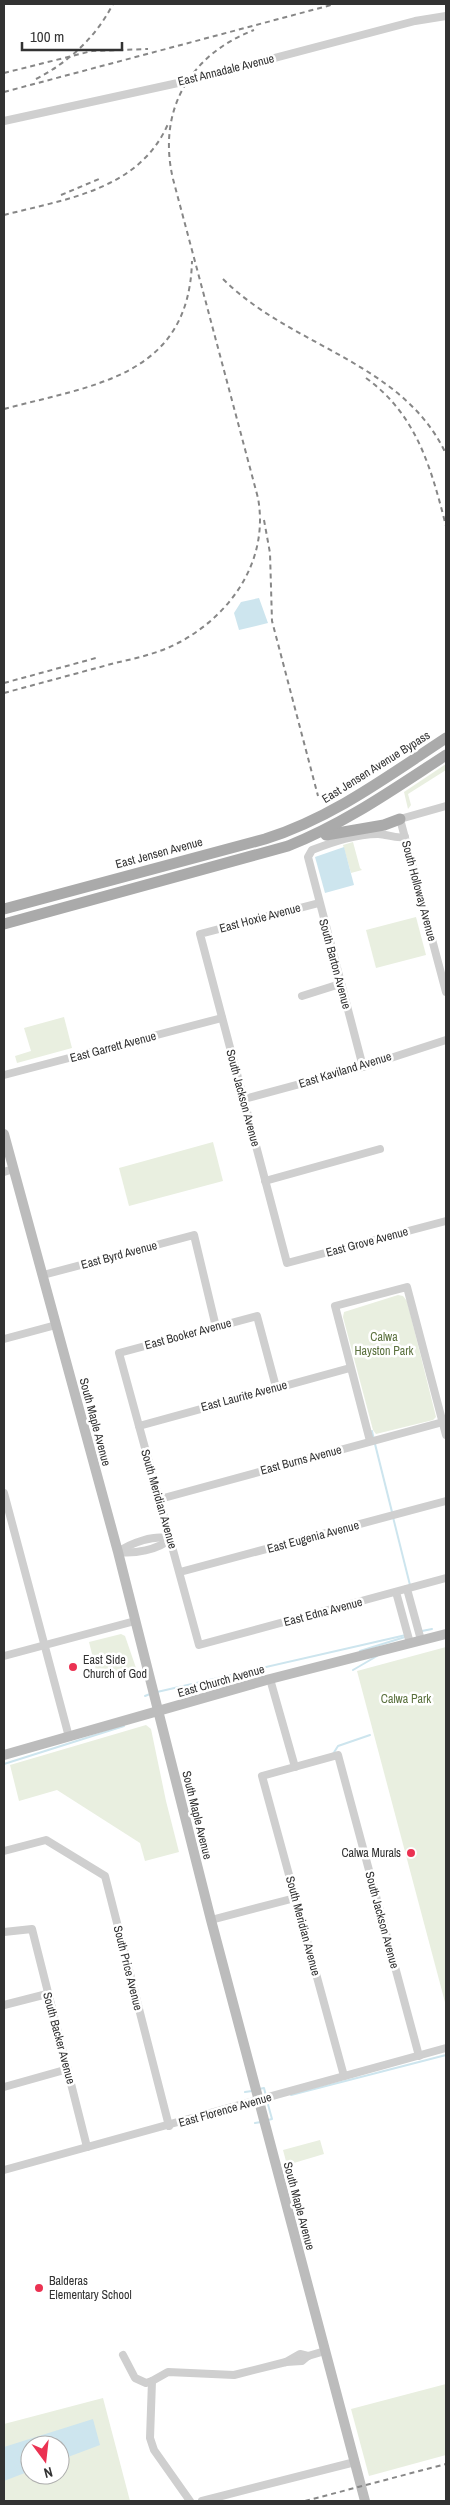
<svg xmlns="http://www.w3.org/2000/svg" width="450" height="2505" font-family="'Archivo Narrow',sans-serif">
<rect width="100%" height="100%" fill="#fff"/>
<g fill="#e9efe0" fill-rule="evenodd">
<polygon points="446,764 446,770 408,794 411,805 408,809 404,792"/>
<polygon points="353,842 360,868 362,870 351,873 343,845"/>
<polygon points="416,917 426,955 376,968 366,930"/>
<polygon points="64,1017 72,1048 17,1063 15,1056 31,1051 24,1028"/>
<polygon points="213,1142 223,1181 129,1206 119,1168"/>
<polygon points="398,1295 403,1296 407,1301 436,1417 433,1420 376,1434 373,1430 343,1317 344,1312"/>
<polygon points="121,1634 125,1636 136,1668 98,1678 89,1642"/>
<polygon points="446,1647 446,2006 357,1671"/>
<polygon points="146,1725 151,1729 166,1801 179,1852 145,1861 140,1843 57,1790 19,1801 10,1765"/>
<polygon points="320,2140 324,2154 287,2165 283,2150"/>
<polygon points="446,2384 446,2455 369,2476 351,2409"/>
<path d="M103,2398l27,103h-126v-77zM30,2445h30v30h-30z"/>
</g>
<g fill="#cde5ee">
<polygon points="259,598 268,623 239,630 234,613 241,602"/>
<polygon points="344,847 354,885 325,893 315,857"/>
<polygon points="93,2419 100,2445 60,2460 60,2445 30,2445 30,2471 4,2481 4,2447"/>
</g>
<g fill="none" stroke-linecap="round" stroke-linejoin="round">
<g stroke="#cde5ee" stroke-width="2">
<polyline points="372,1431 374,1440"/>
<polyline points="375,1444 392,1512"/>
<polyline points="393,1517 410,1585"/>
<polyline points="422,1631 432,1629"/>
<polyline points="360,1651 405,1637"/>
<polyline points="353,1670 377,1656"/>
<polyline points="157,1692 406,1635"/>
<polyline points="145,1696 150,1694"/>
<polyline points="333,1754 338,1746 370,1735"/>
<polyline points="4,1764 124,1726"/>
<polyline points="259,2089 264,2088 266,2096"/>
<polyline points="245,2092 252,2091"/>
<polyline points="291,2095 446,2055"/>
<polyline points="267,2101 272,2119 268,2120"/>
<polyline points="255,2123 261,2122"/>
</g>
<g stroke="#cfcfcf" stroke-width="8">
<polyline points="4,121 187,81 415,21 446,16"/>
<polyline points="446,806 400,819 446,992"/>
<polyline points="319,903 200,934 287,1263 446,1221"/>
<polyline points="302,996 340,984"/>
<path d="M363,1067l-55,-210 4,-7c21,-8 44,-16 66,-16 9,0 17,5 27,3"/>
<polyline points="4,1075 222,1018"/>
<polyline points="244,1099 363,1067 446,1040"/>
<polyline points="4,1172 13,1169"/>
<polyline points="265,1181 380,1149"/>
<polyline points="43,1275 194,1235 216,1327"/>
<polyline points="4,1339 56,1325"/>
<polyline points="276,1387 257,1316 119,1353 199,1645 446,1578"/>
<polyline points="139,1426 350,1368"/>
<polyline points="370,1441 335,1306 407,1287 446,1435"/>
<polyline points="4,1493 69,1737"/>
<polyline points="160,1499 443,1422"/>
<path d="M118,1552c13,-9 37,-18 52,-13"/>
<path d="M118,1552c16,2 40,-2 52,-13"/>
<polyline points="180,1572 446,1501"/>
<polyline points="407,1589 421,1640"/>
<polyline points="396,1592 410,1643"/>
<polyline points="4,1656 135,1621"/>
<polyline points="270,1679 295,1767"/>
<polyline points="4,1851 46,1840 105,1876 169,2126"/>
<polyline points="211,1920 295,1898"/>
<polyline points="4,1932 32,1929 87,2147"/>
<polyline points="4,2005 47,1994"/>
<polyline points="344,2076 262,1776 338,1755 419,2056"/>
<polyline points="4,2087 68,2069"/>
<polyline points="4,2170 446,2048"/>
<polyline points="123,2355 135,2378 146,2383 152,2381"/>
<polyline points="286,2362 300,2354 308,2356"/>
<polyline points="190,2501 154,2450 150,2438 152,2381 168,2372 234,2375 286,2362 302,2361 308,2356 325,2351"/>
<polyline points="202,2501 355,2462"/>
</g>
<g stroke="#bcbcbc" stroke-width="10">
<polyline points="4,1134 118,1552 211,1920 365,2501"/>
<polyline points="4,1755 270,1679 446,1634"/>
</g>
<g stroke="#aaa" stroke-width="11">
<polyline points="326,835 384,825 400,819"/>
<path d="M4,909l261,-70c67,-21 123,-63 181,-101"/>
<path d="M4,924l284,-78c58,-23 107,-58 158,-91"/>
</g>
<g stroke="#878787" stroke-width="2" stroke-dasharray="5 4" stroke-linecap="butt">
<polyline points="4,73 92,51 148,49"/>
<path d="M36,79c33,-17 60,-42 77,-75"/>
<polyline points="4,92 335,4"/>
<polyline points="61,195 99,179"/>
<path d="M4,215c62,-16 135,-25 164,-91"/>
<path d="M223,279c68,68 180,83 223,175"/>
<path d="M366,378c51,37 65,90 80,148"/>
<path d="M4,409c89,-24 185,-32 188,-148"/>
<polyline points="264,520 270,553 272,621 318,796"/>
<polyline points="4,683 96,658"/>
<path d="M4,693c37,-10 74,-20 111,-30 22,-5 45,-10 65,-21 53,-29 89,-83 78,-144l-85,-319c-16,-68 16,-124 81,-149"/>
<polyline points="305,2501 446,2464"/>
</g>
</g>
<g fill="#eb3252" stroke="#fff" stroke-width="2">
<circle cx="73" cy="1667" r="5"/>
<circle cx="411" cy="1853" r="5"/>
<circle cx="39" cy="2288" r="5"/>
</g>
<g text-anchor="middle" stroke-width="5" stroke-linejoin="round" paint-order="stroke">
<g font-size="12" fill="#323232" stroke="#fff">
<text transform="translate(226 70) rotate(-14)" y="4">East Annadale Avenue</text>
<text transform="translate(376 767) rotate(-32)" y="4">East Jensen Avenue Bypass</text>
<text transform="translate(159 853) rotate(-15)" y="4">East Jensen Avenue</text>
<text transform="translate(419 891) rotate(75)" y="4">South Holloway Avenue</text>
<text transform="translate(260 918) rotate(-15)" y="4">East Hoxie Avenue</text>
<text transform="translate(335 964) rotate(75)" y="4">South Barton Avenue</text>
<text transform="translate(113 1047) rotate(-15)" y="4">East Garrett Avenue</text>
<text transform="translate(345 1070) rotate(-17)" y="4">East Kaviland Avenue</text>
<text transform="translate(243 1098) rotate(75)" y="4">South Jackson Avenue</text>
<text transform="translate(367 1242) rotate(-15)" y="4">East Grove Avenue</text>
<text transform="translate(119 1255) rotate(-15)" y="4">East Byrd Avenue</text>
<text transform="translate(188 1334) rotate(-15)" y="4">East Booker Avenue</text>
<text transform="translate(244 1396) rotate(-15)" y="4">East Laurite Avenue</text>
<text transform="translate(95 1422) rotate(75)" y="4">South Maple Avenue</text>
<text transform="translate(301 1460) rotate(-15)" y="4">East Burns Avenue</text>
<text transform="translate(159 1499) rotate(74)" y="4">South Meridian Avenue</text>
<text transform="translate(313 1537) rotate(-15)" y="4">East Eugenia Avenue</text>
<text transform="translate(323 1612) rotate(-15)" y="4">East Edna Avenue</text>
<text transform="translate(221 1681) rotate(-16)" y="4">East Church Avenue</text>
<text transform="translate(197 1815) rotate(76)" y="4">South Maple Avenue</text>
<text transform="translate(382 1920) rotate(75)" y="4">South Jackson Avenue</text>
<text transform="translate(303 1926) rotate(75)" y="4">South Meridian Avenue</text>
<text transform="translate(128 1968) rotate(76)" y="4">South Price Avenue</text>
<text transform="translate(59 2038) rotate(75)" y="4">South Backer Avenue</text>
<text transform="translate(225 2110) rotate(-16)" y="4">East Florence Avenue</text>
<text transform="translate(299 2206) rotate(75)" y="4">South Maple Avenue</text>
</g>
<g font-size="12" fill="#5a703d" stroke="#fff">
<text x="384" y="1341">Calwa<tspan x="384" dy="14">Hayston Park</tspan></text>
<text x="406" y="1703">Calwa Park</text>
</g>
<g font-size="12" fill="#323232" stroke="#fff" text-anchor="start">
<text x="83" y="1664">East Side<tspan x="83" dy="14">Church of God</tspan></text>
<text x="401" y="1857" text-anchor="end">Calwa Murals</text>
<text x="49" y="2285">Balderas<tspan x="49" dy="14">Elementary School</tspan></text>
</g>
</g>
<rect width="450" height="2505" fill="none" stroke="#323232" stroke-width="10"/>
<g transform="translate(45 2460) rotate(165)"><circle r="24" fill="#ffffff" stroke="#adadad"/>
<path d="M0-4L9 19L0 12L-9 19Z" fill="#eb3252"/>
<text y="-8" font-size="14" font-weight="bold" text-anchor="middle" fill="#323232">N</text>
</g>
<path d="M22 42v8h100v-8" fill="none" stroke="#323232" stroke-width="2.5"/>
<text x="30" y="42" font-size="15" fill="#323232" stroke="#ffffff" stroke-width="4" paint-order="stroke">100 m</text>
</svg>
